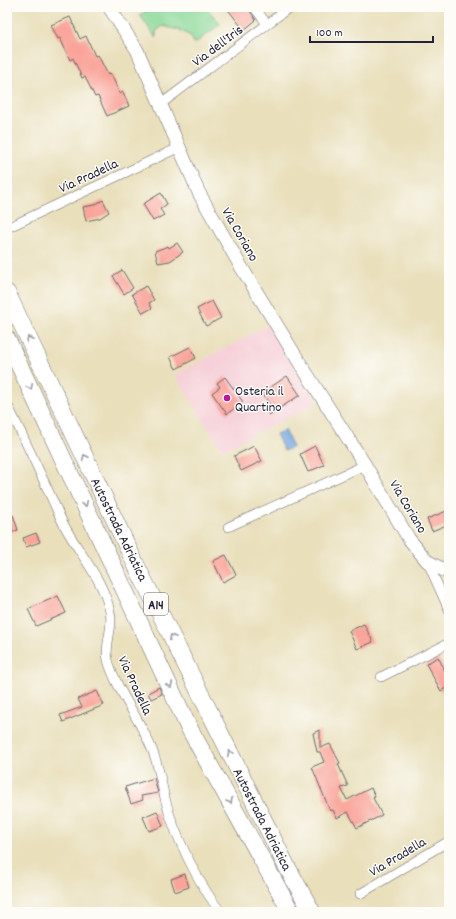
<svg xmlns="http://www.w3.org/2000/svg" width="456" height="919" font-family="Dekko,sans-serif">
<rect width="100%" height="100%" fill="#fdfcf7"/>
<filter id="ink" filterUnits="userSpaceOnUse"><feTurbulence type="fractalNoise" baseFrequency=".025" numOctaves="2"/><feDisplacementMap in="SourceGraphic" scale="8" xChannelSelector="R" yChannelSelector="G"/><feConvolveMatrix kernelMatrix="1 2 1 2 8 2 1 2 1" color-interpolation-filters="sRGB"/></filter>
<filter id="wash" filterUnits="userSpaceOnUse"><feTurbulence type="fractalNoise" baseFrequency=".012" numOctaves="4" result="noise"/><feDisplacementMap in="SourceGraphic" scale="16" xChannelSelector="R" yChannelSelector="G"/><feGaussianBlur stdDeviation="0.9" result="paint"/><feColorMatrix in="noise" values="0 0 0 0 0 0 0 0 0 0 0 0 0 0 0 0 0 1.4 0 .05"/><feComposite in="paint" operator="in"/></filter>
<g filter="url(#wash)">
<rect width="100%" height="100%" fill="#e9dfbb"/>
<polygon fill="#f6cfd8" points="268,325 318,403 222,450 175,375"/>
<polygon fill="#89d897" stroke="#567d69" points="153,7 206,7 220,24 194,44 191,36 179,30 163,26 156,31 156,38 140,15"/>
<polygon fill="#71a6de" stroke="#4a648c" points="285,430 293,447 284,451 276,434"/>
<g id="blocks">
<g fill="#f9a399">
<polygon points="226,7 247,7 256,20 244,30"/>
<polygon points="70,17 80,39 86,36 95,56 98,55 108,75 111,74 120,94 123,92 129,106 107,116 98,96 95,97 85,77 82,78 73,58 70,60 60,38 58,39 51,25"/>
<polygon points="161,193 167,204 160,209 164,215 153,221 143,204"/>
<polygon points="103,200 109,212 100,218 86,221 83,207 94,205"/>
<polygon points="177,243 183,252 170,261 158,263 155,251 168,246 169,248"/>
<polygon points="122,270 133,288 124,294 113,276"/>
<polygon points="146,286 154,300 149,303 152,308 143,313 132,294"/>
<polygon points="212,301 221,318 206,326 197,309"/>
<polygon points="190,347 196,358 176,369 170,357"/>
<polygon points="287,376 300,395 269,415 266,410 271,406 262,393"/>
<polygon points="225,377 243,402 227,414 212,393 220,387 217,383"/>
<polygon points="254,446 262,461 241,471 234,456"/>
<polygon points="315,446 324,465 308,472 300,454"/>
<polygon points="449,510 449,524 432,531 427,519"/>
<polygon points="13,515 18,530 7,534 7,517"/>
<polygon points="36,533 40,542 26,547 23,538"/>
<polygon points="226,555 236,575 223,582 213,561"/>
<polygon points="58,596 66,613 36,626 28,609"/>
<polygon points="364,624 373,642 357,649 349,631"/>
<polygon points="438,657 449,678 449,686 441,691 426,664"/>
<polygon points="159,687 162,694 151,699 148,693"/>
<polygon points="97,691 104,705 63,722 60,715 82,707 78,699"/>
<polygon points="320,730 320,748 330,744 340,763 338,764 348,786 341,788 347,800 371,788 375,797 373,798 382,815 357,828 348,812 337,818 333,810 330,811 312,767 324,762 320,752 317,752 313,733"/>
<polygon points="154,778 158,793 141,796 143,800 131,804 125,787"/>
<polygon points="157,811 163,826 149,831 143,817"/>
<polygon points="185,874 189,887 175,892 171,879"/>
</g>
</g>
</g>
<g filter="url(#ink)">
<use href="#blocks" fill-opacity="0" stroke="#686468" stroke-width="1"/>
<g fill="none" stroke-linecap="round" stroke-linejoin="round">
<g stroke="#686468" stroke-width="10">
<g id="street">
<polyline points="254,7 267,24"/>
<polyline points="161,104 290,7"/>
<polyline points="7,228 180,147"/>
<path d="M7,404c19,38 37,77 54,115 15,32 42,58 49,93 4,16 -6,33 -2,48 7,27 32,60 43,87 8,18 10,36 15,55 8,32 34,85 55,110"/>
<polyline points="228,527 365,465"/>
<polyline points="427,561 449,610"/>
<polyline points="381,677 449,643"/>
<polyline points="360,894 449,841"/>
</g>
</g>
<g stroke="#686468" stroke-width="14">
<polyline id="secondary" points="109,7 137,50 199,193 240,265 298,360 365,465 409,539 427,561 449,573"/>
</g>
<g stroke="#686468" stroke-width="18">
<g id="highway">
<polyline points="7,293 137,567 286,865 312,912"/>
<polyline points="7,339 188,726 291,912"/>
</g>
</g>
<use href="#street" stroke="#fff" stroke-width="9"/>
<use href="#secondary" stroke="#fff" stroke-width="13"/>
<use href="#highway" stroke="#fff" stroke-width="17"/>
</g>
<defs><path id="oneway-chevron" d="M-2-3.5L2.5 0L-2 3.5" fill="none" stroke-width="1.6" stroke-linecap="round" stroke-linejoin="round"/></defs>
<g stroke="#9c9ca7">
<use href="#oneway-chevron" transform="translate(29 339) rotate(-115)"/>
<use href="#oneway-chevron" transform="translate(30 387) rotate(65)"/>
<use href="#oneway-chevron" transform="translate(85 457) rotate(-115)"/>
<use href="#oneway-chevron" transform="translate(85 504) rotate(65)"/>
<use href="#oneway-chevron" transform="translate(172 637) rotate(-116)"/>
<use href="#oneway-chevron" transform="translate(170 685) rotate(65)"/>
<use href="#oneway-chevron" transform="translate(230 753) rotate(-116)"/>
<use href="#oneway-chevron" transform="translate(230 801) rotate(61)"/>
</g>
</g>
<circle fill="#b5179e" stroke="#fdfcf7" stroke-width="1.5" cx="227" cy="398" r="4"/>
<g text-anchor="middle" stroke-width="3" stroke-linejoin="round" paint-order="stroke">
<rect fill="#fdfcf7" stroke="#646373" stroke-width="1" x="144" y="593" width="24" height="22" rx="3"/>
<g font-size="13" font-weight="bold" fill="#22223b">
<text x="156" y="609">A14</text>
</g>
<g font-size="14" fill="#22223b" stroke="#fdfcf7">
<text transform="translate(217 45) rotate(-37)" y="5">Via dell'Iris</text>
<text transform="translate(88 175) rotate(-25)" y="5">Via Pradella</text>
<text transform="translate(241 234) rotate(60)" y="5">Via Coriano</text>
<text transform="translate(409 506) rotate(59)" y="5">Via Coriano</text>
<text transform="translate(120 529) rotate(64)" y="5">Autostrada Adriatica</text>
<text transform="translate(136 685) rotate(65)" y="5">Via Pradella</text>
<text transform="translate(263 819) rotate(63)" y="5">Autostrada Adriatica</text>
<text transform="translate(397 856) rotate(-31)" y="5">Via Pradella</text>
</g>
<g font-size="14" fill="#22223b" stroke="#fdfcf7" text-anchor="start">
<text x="235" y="395">Osteria il<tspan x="235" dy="16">Quartino</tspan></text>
</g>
</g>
<rect width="456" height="919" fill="none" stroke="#fdfcf7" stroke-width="24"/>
<path d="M310 36v6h123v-6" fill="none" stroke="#22223b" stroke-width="2"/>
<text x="316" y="36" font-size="12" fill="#22223b" stroke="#fdfcf7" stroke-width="3" paint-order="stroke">100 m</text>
</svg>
